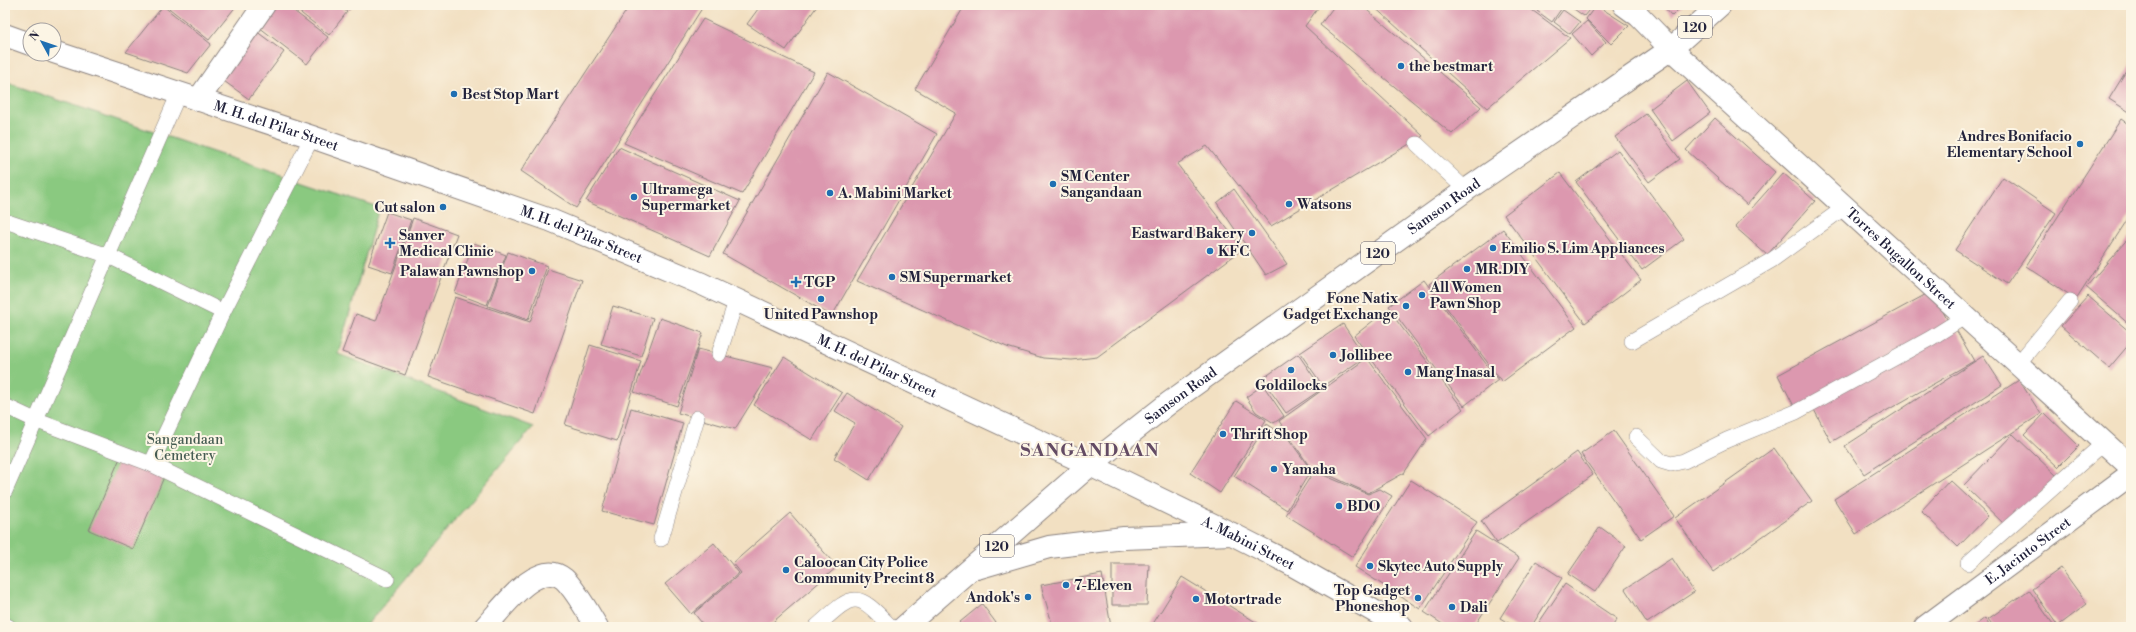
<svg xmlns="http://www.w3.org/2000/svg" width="2136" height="632" font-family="'Libre Bodoni',serif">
<rect width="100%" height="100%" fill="#fcf5e5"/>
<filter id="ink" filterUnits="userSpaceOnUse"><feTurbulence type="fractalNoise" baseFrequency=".025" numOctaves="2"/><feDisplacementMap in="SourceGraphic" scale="8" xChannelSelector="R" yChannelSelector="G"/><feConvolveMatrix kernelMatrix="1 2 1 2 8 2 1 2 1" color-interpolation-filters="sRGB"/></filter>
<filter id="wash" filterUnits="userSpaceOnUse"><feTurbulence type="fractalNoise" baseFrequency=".012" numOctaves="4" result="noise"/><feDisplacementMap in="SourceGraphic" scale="16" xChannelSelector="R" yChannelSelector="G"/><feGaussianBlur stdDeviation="0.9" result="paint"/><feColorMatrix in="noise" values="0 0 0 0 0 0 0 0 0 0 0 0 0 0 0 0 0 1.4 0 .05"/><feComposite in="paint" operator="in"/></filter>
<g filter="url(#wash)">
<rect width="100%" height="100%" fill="#f2e0c2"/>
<polygon fill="#8ac980" stroke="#56765e" points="5,82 379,208 338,354 533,427 365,627 5,627"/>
<g id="blocks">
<g fill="#dc98af">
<polygon points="165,5 237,5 209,40"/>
<polygon points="276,5 286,5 328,37 307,64 259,27"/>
<polygon points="294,5 338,5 347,12 329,35 293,7"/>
<polygon points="342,5 353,5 349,10"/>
<polygon points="630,5 704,5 576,208 521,171"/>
<polygon points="761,5 816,5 817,6 786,50 747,24"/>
<polygon points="965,5 1320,5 1305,26 1423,136 1271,226 1207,146 1177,164 1243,249 1097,357 1072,360 1043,358 1007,347 857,281 956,113 915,89"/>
<polygon points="1335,5 1361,5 1481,107 1452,134 1320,25"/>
<polygon points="1372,5 1525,5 1570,38 1487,108"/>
<polygon points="1542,5 1564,5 1552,22 1537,11"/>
<polygon points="1568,5 1593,5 1584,16"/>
<polygon points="1596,5 1629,26 1611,44 1586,19"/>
<polygon points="1662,5 1683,5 1672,16"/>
<polygon points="163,6 211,44 188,73 126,52"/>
<polygon points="1563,10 1580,22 1570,34 1554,22"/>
<polygon points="703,19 814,72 742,194 624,143"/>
<polygon points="1587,21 1606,42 1591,56 1572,34"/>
<polygon points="256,31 284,52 249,99 221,79"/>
<polygon points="2131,63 2131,113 2109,99"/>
<polygon points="828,72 937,134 832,316 723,254"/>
<polygon points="1687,81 1710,113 1673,141 1650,109"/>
<polygon points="1646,114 1680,159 1649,182 1615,137"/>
<polygon points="1715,118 1775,172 1747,205 1686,150"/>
<polygon points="2121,119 2131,126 2131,214 2076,299 2026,266"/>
<polygon points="619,147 740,201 710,256 586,201"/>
<polygon points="1618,150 1684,239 1642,270 1576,182"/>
<polygon points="1560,173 1641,280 1585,323 1504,215"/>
<polygon points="1783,173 1815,201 1767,255 1735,227"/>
<polygon points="2003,177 2056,213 2007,284 1955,250"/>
<polygon points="1234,189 1287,264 1266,275 1217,203"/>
<polygon points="387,212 411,220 392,273 368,265"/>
<polygon points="413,218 457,234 405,375 342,352 356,314 376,321"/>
<polygon points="1503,229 1576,327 1502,382 1429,284"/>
<polygon points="2131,235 2131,326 2086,287"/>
<polygon points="474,243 506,255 487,305 455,293"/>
<polygon points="508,252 547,266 528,320 488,306"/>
<polygon points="548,269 582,280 535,414 428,377 455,297 530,322"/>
<polygon points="1424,280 1498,380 1464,406 1389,306"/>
<polygon points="1932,291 1950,325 1796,410 1778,375"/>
<polygon points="2088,296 2131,333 2131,342 2109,368 2061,326"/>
<polygon points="613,306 653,318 641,356 601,344"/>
<polygon points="1388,309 1463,409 1429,436 1354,336"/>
<polygon points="660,318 703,333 677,406 634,392"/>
<polygon points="1343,324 1365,357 1323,386 1300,353"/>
<polygon points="1954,326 1974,361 1831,442 1811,404"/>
<polygon points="590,345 641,361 617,441 565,425"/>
<polygon points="698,349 773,368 735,429 678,413"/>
<polygon points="1298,354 1322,389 1286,413 1262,379"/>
<polygon points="1983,356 2002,385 1864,474 1845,446"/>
<polygon points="784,357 842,393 812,440 754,405"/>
<polygon points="1367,358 1427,439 1404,473 1368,493 1309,466 1279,421"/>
<polygon points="2019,380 2041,414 1856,534 1834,499"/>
<polygon points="1263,385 1284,416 1274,423 1256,412 1246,397"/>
<polygon points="847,393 901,427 869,480 834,458 855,423 835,411"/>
<polygon points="1236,401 1266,420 1220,493 1190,473"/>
<polygon points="631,408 683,423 654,525 602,511"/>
<polygon points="2045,413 2079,446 2058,467 2024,435"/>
<polygon points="1267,424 1288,438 1311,470 1287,510 1234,476"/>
<polygon points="1614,431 1674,516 1641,539 1581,454"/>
<polygon points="2013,434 2057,476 2008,528 1964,485"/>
<polygon points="1774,448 1812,501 1713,572 1675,518"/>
<polygon points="1577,452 1593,475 1497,543 1481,521"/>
<polygon points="120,458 164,477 133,549 89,530"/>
<polygon points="1314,471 1368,494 1380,489 1392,496 1353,557 1286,515"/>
<polygon points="1411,480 1477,522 1420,609 1355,567"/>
<polygon points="1950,480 1988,516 1958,547 1921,511"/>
<polygon points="790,513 837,567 767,627 705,627 694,613 741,573 733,563"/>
<polygon points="1600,527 1626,546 1595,592 1568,574"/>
<polygon points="1476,531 1519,558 1474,627 1447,627 1424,612"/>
<polygon points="714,543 739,573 691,614 665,584"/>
<polygon points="1672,558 1694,592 1647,623 1625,589"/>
<polygon points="1536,561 1562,578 1531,627 1515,627 1500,618"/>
<polygon points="1112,564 1149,564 1147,605 1112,605"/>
<polygon points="2061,568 2087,604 2058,626 2032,589"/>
<polygon points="1102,574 1111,627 1053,627 1041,585"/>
<polygon points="1182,577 1264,627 1151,627"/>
<polygon points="1565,584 1617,619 1612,627 1536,627"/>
<polygon points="2029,590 2055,627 1994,627 1988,619"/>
<polygon points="982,604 999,627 954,627"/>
<polygon points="1985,618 1991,627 1973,627"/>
</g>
</g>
</g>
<g filter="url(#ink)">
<use href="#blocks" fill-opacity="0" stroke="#8a817e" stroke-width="1"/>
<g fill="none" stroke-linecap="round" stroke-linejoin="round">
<g stroke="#8a817e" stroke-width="16">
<g id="service">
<polyline points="1417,144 1466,190"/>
<polyline points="5,221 109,256 223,312"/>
<polyline points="1632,341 1772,260 1845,207"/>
<polyline points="719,354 736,301"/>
<polyline points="2018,364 2070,301"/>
<polyline points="5,406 35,420 151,464 387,579"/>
<polyline points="1636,437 1661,461 1671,464 1684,461 1727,440 1796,412 1931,338 1966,316"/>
<polyline points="151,464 223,312 312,137"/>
<polyline points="5,491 179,93"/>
<polyline points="661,539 697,418"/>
<polyline points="1968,563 2104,443"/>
<polyline points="5,625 9,627"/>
<path d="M816,627c38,-34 39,-38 75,0"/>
</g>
</g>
<g stroke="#8a817e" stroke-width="24">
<g id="minor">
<polyline points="1624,5 1639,16 1671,49"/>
<polyline points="198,100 264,5"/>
<path d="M485,627c16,-17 53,-70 79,-48 11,10 25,35 33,48"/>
<path id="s1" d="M1925,627l206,-153"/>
</g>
</g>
<g stroke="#8a817e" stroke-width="24">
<g id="tertiary">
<path id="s2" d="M1671,49l460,418"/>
</g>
</g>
<g stroke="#8a817e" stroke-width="24">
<g id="secondary">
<polyline points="5,35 30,44"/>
<path id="s3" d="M54,52l258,85 238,83 152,64 388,181 142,69 57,29 113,64"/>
</g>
</g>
<g stroke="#8a817e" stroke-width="24">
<g id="trunk">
<polyline points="977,568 1049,547 1124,538 1232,534"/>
<path id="s4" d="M904,627l186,-162 79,-62 297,-213 205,-141 49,-44"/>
</g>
</g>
<use href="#service" stroke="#fff" stroke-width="15"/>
<use href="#minor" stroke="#fff" stroke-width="22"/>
<use href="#tertiary" stroke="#fff" stroke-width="22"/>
<use href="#secondary" stroke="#fff" stroke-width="22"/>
<use href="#trunk" stroke="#fff" stroke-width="22"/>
</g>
</g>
<g fill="#1f6fb2" stroke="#fcf5e5" stroke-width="1.5">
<circle cx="1401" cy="66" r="4"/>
<circle cx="454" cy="94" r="4"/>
<circle cx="2080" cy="144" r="4"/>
<circle cx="1053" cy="184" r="4"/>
<circle cx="830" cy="193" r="4"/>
<circle cx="634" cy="197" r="4"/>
<circle cx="1289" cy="204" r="4"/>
<circle cx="443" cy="207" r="4"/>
<circle cx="1252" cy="233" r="4"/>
<path d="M388 237h4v4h4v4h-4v4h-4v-4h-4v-4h4z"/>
<circle cx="1493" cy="248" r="4"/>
<circle cx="1210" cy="251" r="4"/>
<circle cx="1467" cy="269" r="4"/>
<circle cx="532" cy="271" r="4"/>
<circle cx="892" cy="277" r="4"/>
<path d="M794 276h4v4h4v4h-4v4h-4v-4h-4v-4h4z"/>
<circle cx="1422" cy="295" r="4"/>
<circle cx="821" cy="299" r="4"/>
<circle cx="1406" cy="306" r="4"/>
<circle cx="1333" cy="355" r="4"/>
<circle cx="1291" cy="370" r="4"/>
<circle cx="1408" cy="372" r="4"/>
<circle cx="1223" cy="434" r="4"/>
<circle cx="1274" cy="469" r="4"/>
<circle cx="1339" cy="506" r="4"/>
<circle cx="1370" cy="566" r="4"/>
<circle cx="786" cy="570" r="4"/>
<circle cx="1066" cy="585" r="4"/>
<circle cx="1028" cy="597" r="4"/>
<circle cx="1418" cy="598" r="4"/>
<circle cx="1196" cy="599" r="4"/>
<circle cx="1452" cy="607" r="4"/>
</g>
<g text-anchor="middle" stroke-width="4" stroke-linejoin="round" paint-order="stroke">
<g fill="#fcf5e5" stroke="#63616e" stroke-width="1">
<rect x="1678" y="16" width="34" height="22" rx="3"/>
<rect x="1361" y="242" width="34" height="22" rx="3"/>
<rect x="980" y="535" width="34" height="22" rx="3"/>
</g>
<g font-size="13" font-weight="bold" fill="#22223b">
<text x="1695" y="32">120</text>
<text x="1378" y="258">120</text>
<text x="997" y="551">120</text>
</g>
<g font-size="14" font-weight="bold" fill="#22223b" stroke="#fcf5e5" text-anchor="start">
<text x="1409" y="71">the bestmart</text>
<text x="462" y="99">Best Stop Mart</text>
<text x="2072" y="141" text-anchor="end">Andres Bonifacio<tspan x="2072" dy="16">Elementary School</tspan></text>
<text x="1061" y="181">SM Center<tspan x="1061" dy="16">Sangandaan</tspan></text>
<text x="642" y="194">Ultramega<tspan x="642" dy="16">Supermarket</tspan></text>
<text x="838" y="198">A. Mabini Market</text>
<text x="1297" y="209">Watsons</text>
<text x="435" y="212" text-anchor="end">Cut salon</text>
<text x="1244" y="238" text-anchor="end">Eastward Bakery</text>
<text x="399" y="240">Sanver<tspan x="399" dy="16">Medical Clinic</tspan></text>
<text x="1501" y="253">Emilio S. Lim Appliances</text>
<text x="1218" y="256">KFC</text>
<text x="1475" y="274">MR.DIY</text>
<text x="524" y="276" text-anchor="end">Palawan Pawnshop</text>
<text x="900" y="282">SM Supermarket</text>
<text x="804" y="287">TGP</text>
<text x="1430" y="292">All Women<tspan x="1430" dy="16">Pawn Shop</tspan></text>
<text x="1398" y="303" text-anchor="end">Fone Natix<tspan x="1398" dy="16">Gadget Exchange</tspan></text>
<text x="821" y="319" text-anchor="middle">United Pawnshop</text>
<text x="1341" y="360">Jollibee</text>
<text x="1416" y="377">Mang Inasal</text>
<text x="1291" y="390" text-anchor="middle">Goldilocks</text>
<text x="1231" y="439">Thrift Shop</text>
<text x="1282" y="474">Yamaha</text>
<text x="1347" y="511">BDO</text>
<text x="794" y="567">Caloocan City Police<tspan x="794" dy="16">Community Precint 8</tspan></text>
<text x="1378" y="571">Skytec Auto Supply</text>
<text x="1074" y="590">7-Eleven</text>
<text x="1410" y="595" text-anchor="end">Top Gadget<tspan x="1410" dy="16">Phoneshop</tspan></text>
<text x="1020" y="602" text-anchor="end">Andok's</text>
<text x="1204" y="604">Motortrade</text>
<text x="1460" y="612">Dali</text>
</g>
<g font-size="14" fill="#22223b" stroke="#fcf5e5">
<text dy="5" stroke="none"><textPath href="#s3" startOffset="234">M. H. del Pilar Street</textPath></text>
<text dy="5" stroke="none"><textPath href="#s4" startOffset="685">Samson Road</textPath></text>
<text dy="5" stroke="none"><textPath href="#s3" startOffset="558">M. H. del Pilar Street</textPath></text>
<text dy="5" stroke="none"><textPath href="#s2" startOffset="311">Torres Bugallon Street</textPath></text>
<text dy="5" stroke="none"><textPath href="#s3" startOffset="882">M. H. del Pilar Street</textPath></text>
<text dy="5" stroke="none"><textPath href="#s4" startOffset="361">Samson Road</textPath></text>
<text dy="5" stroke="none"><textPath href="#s3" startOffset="1293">A. Mabini Street</textPath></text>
<text dy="5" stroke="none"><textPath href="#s1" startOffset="128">E. Jacinto Street</textPath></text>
</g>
<g font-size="14" fill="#465c53" stroke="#fcf5e5">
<text x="185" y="444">Sangandaan<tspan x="185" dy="16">Cemetery</tspan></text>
</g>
<g font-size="18" font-weight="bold" letter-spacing="1" fill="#634b64" stroke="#fcf5e5">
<text x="1090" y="456">SANGANDAAN</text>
</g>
</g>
<rect width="2136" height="632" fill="none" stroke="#fcf5e5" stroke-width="20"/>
<g transform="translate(42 42) rotate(310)"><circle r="19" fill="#fcf5e5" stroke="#a5a1a1"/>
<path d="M0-3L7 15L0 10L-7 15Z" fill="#1f6fb2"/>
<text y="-6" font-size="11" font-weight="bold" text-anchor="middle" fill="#22223b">N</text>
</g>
</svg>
